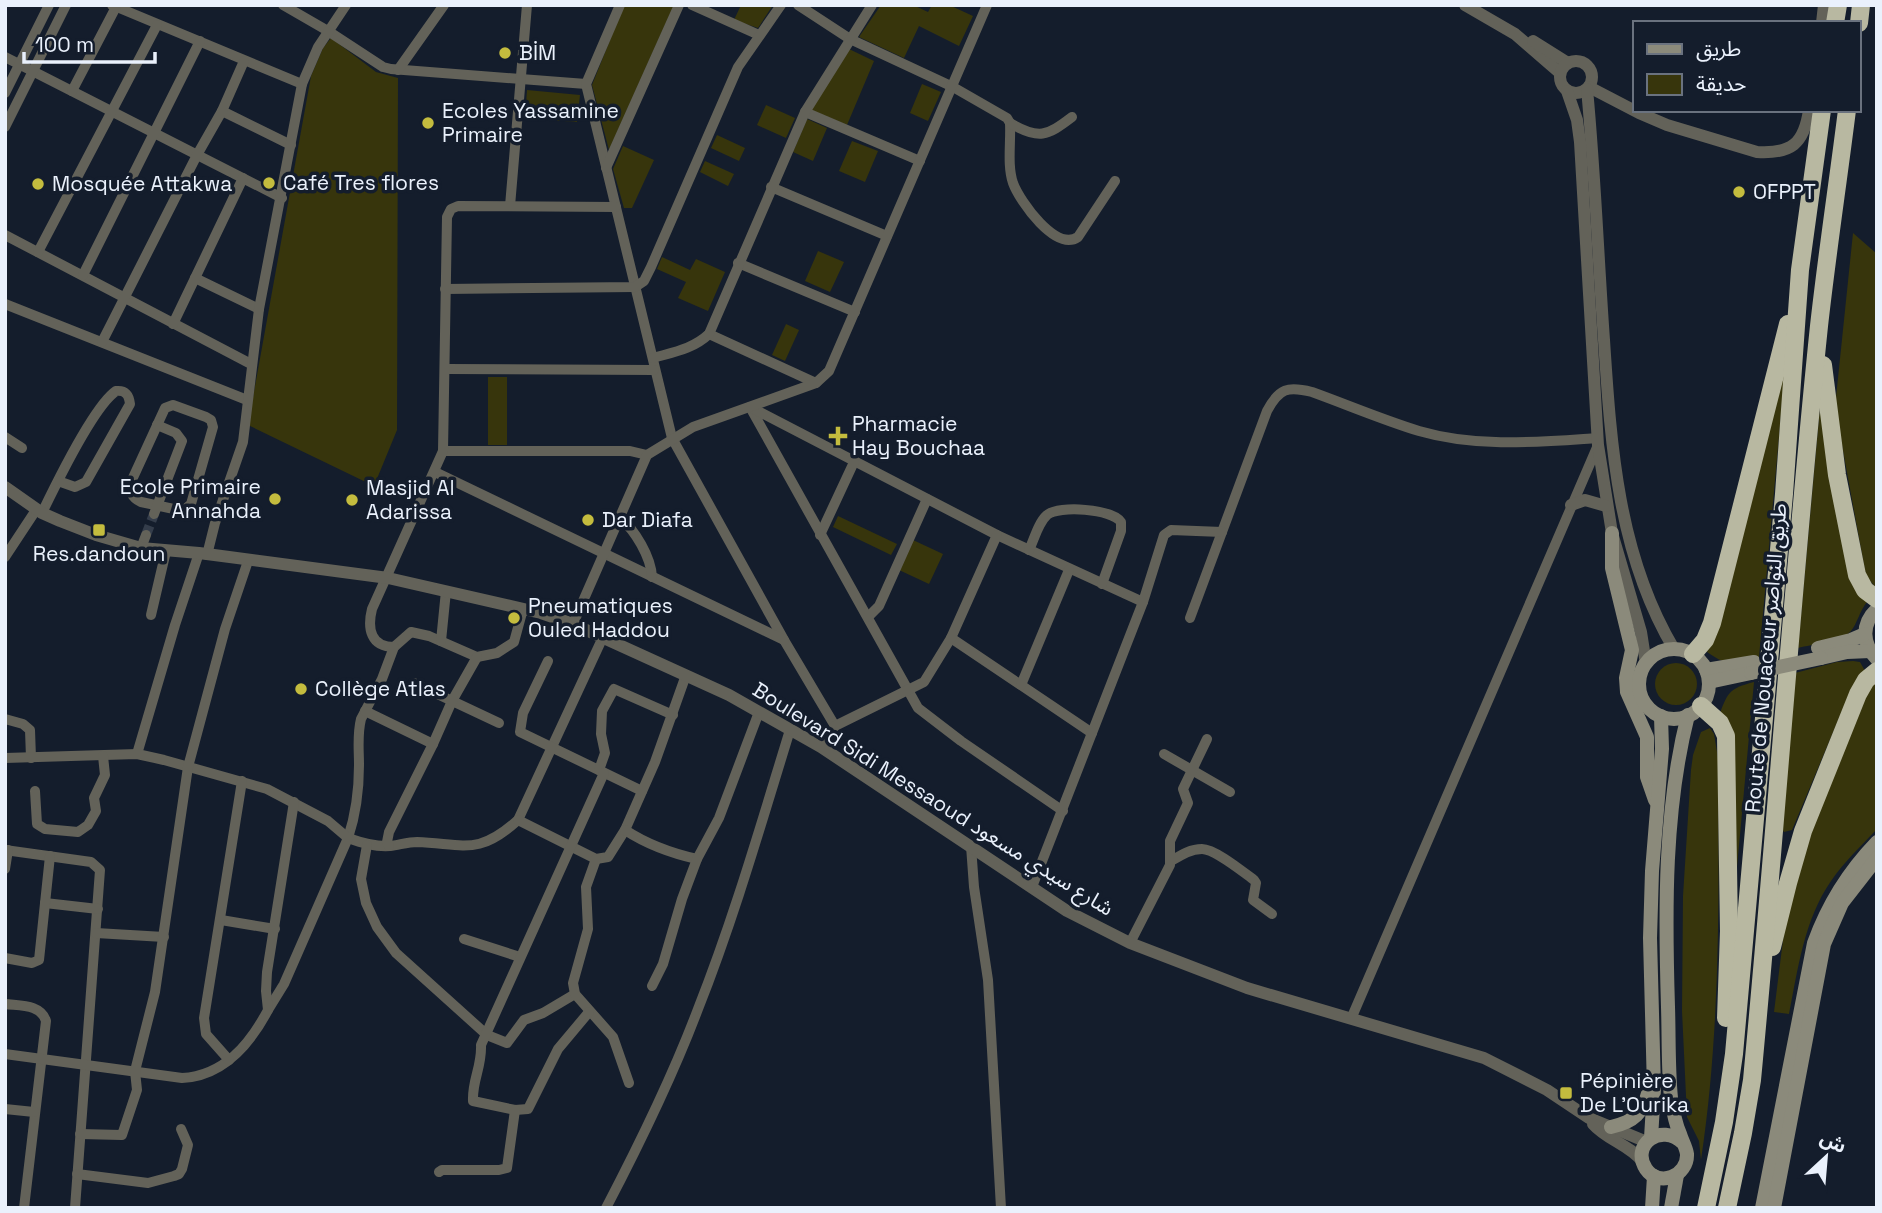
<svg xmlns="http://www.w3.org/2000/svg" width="1882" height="1213" font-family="'Space Grotesk','Noto Sans Arabic',sans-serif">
<rect width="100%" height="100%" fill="#141d2c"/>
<g fill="#37350c">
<polygon points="624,5 674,5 609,150 592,85"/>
<polygon points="741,5 773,5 758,28 734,20"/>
<polygon points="881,5 913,5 928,12 932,5 949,5 973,16 959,46 919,26 904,58 859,37"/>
<polygon points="331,38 376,72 398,78 397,430 374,486 248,425 311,76 323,48"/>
<polygon points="849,49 874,61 847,125 811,110"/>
<polygon points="922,84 941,92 928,121 910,113"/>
<polygon points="527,90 580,95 577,122 525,118"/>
<polygon points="766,105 795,118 786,138 757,125"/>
<polygon points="807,119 827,128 813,161 793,152"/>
<polygon points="717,135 745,148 739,161 711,148"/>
<polygon points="852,141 878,151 865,182 839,171"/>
<polygon points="623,146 654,160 632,208 624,208 613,169"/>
<polygon points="705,161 734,174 728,186 700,172"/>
<polygon points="1853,233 1877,254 1877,589 1866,576 1835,407"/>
<polygon points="818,251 844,262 830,292 805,281"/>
<polygon points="662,257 690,270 696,259 725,272 708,311 678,298 686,282 657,269"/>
<polygon points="786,324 799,330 785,361 772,355"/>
<path d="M1786,359l-27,298c-26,6 -29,11 -52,-5z"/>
<rect x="488" y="377" width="19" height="68"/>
<path d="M1820,407l47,195c-7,8 -10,22 -16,29 -11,12 -38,13 -53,17z"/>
<polygon points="838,516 897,544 891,555 833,527"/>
<polygon points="913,540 943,554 929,584 899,570"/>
<polygon points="1853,661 1860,662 1865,671 1852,687 1792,830 1784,832 1782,829 1795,673 1837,662"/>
<circle cx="1676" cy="684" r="21"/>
<path d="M1877,681v148c-16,17 -33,33 -46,52 -27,39 -33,88 -42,133l-15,-2 11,-88 9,-52 71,-180z"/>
<path d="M1754,682l-19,207 -15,-176c8,-22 11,-25 34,-31z"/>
<path d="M1710,728l4,6 4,24c1,134 3,269 -17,402l-2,-19 -12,-24 -5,-106 1,-115 8,-126 2,-15 8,-23z"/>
</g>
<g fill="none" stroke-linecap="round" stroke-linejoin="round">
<polyline stroke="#343d4b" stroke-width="10" stroke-dasharray="10 5" stroke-linecap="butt" points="146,535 154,514"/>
<g stroke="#636259" stroke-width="10">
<polyline points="112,5 302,84"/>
<polyline points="283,5 328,31 383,67 391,69 586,84"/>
<polyline points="620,5 586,84 672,438 784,640 835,726"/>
<polyline points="692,5 759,35"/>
<path d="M798,5l52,34 103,48 54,31 3,5c1,20 -3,42 3,60 7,19 43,69 65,54l37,-56"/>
<polyline points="5,57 282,198"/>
<polyline points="398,70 444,5"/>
<polyline points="72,91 116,7"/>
<polyline points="5,93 49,5"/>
<polyline points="222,111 291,145"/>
<polyline points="805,112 920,161"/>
<path d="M1010,123c29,17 37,13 62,-6"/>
<polyline points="5,127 66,5"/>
<polyline points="606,168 679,5"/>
<polyline points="771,187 887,236"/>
<polyline points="510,206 527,5"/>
<polyline points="5,235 251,364"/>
<polyline points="38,252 157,25"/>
<polyline points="738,263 855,312"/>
<polyline points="83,275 200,41"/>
<polyline points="195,278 259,309"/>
<polyline points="445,289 635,287 644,281 651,267 738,67 781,5"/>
<polyline points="5,304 247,400"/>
<polyline points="173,324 243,178"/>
<polyline points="709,334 816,383"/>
<polyline points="102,342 197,155 222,111 244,61"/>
<path d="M653,358c21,-6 40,-9 56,-24l96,-222 67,-107"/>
<polyline points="446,369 654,370"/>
<path d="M173,405l33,12 5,3 2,7 -22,77 -8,7 -42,-9c-10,-5 -11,-10 -10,-20l34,-74z"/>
<polyline points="750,407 918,708 961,741 1063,811"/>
<polyline points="750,407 997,535 1143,602"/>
<polyline points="5,437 22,448"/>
<polyline points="443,451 630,451 647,455"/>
<polyline points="435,472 784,640"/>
<path d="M42,513c13,-27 52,-107 74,-122 10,-1 13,4 14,13l-44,78 -11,5 -17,-6"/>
<polyline points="154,514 182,441 176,433 157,425"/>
<path d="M620,518c15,12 31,39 32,59"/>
<polyline points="820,535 854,462"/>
<polyline points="141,548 146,535"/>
<path d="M1029,550c5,-10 9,-27 18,-35 12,-10 65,-6 74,7v9l-19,53"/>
<polyline points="207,555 215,523 243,442 259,309 302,84 318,47 346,5"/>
<polyline points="5,557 36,510"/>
<path d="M523,609l-9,33 -17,11 -20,4 -48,-21 -18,-4 -17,15c-23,0 -27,-18 -22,-38l71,-158 4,-234 4,-8 7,-3 158,1"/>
<polyline points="151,615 166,551"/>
<polyline points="868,617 879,606 927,499"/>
<path d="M1190,618l77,-207c12,-23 21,-25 45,-19 36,13 71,28 107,39 58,17 119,11 178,7"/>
<polyline points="573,624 647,455 693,427 816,383 829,371 987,5"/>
<polyline points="951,638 1092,733"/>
<polyline points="441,641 446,591"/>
<path d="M394,647l-12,32 -21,40c-4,16 -2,30 -2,46 0,25 -3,49 -11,73 14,5 27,9 42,8 9,-1 18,-4 27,-4 48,2 61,14 101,-22l85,-183"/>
<polyline points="548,661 523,713 520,732 642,791"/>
<polyline points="414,683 499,723"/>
<polyline points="1021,685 1069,570"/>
<polyline points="365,711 433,744"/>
<polyline points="5,719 23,724 30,730 31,758"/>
<polyline points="821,747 835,726 924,682 951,638 997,535"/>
<polyline points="137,754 175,625 199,553"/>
<polyline points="1164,754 1230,792"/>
<polyline points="5,758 137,754 164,760 267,789 328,821 348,838 284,984 268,1010"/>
<polyline points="599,770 605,753 601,734 602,711 614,689 673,715"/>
<polyline points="35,791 37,824 45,829 78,832 88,825 96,811 94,798 105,775 103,756"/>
<polyline points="518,820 596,859 608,857 625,830 655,762 686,675"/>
<path d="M625,830c23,15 45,23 72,29"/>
<polyline points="367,845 361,879 366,903 377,927 396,953 487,1035 507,1043 524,1020 543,1013 575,994"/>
<polyline points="389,846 387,842 389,832 433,744 452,701 477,657"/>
<polyline points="971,846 974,887 988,980 1001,1208"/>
<polyline points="5,850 91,862 100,870 75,1208"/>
<polyline points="596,859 586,887 588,929 573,983 575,994 613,1037 629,1083"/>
<path d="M1171,861c10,-6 19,-12 31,-12 13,0 41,23 52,31l2,3 -3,17 19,14"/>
<polyline points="5,869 8,850"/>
<polyline points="1032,887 1143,602 1164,535 1171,530 1222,532"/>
<polyline points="45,903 98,909"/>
<polyline points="221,920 275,929"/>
<polyline points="96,933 164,937"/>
<polyline points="464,939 520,957"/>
<polyline points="1130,943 1170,865 1170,841 1188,803 1183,789 1207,739"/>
<polyline points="5,958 32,963 39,960 50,856"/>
<polyline points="652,986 663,964 682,899 697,859 719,818 759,712"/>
<path d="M5,1004c15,2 36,0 41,17l-22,187"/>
<path d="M589,1012l-31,37 -30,60 -13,1 -42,-9c-1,-21 9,-34 8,-56l123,-272"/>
<polyline points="1351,1019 1598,445"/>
<path d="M5,1054l177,24c42,-2 68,-34 86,-68l-2,-19 1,-19 27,-170"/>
<polyline points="229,1060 206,1034 204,1018 242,781"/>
<polyline points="5,1109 34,1112"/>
<polyline points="80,1134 122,1135 137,1090 135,1071 155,992 188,767 225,629 248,561"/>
<polyline points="439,1172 442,1170 499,1170 507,1168 515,1110"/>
<polyline points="77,1174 148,1183 174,1176 179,1174 182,1169 188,1145 181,1129"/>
<path d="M606,1208c34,-65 66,-130 92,-199 36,-91 63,-185 92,-279"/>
</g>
<g stroke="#636259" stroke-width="12">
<polyline points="1465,5 1515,34 1560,73"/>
<polyline points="1822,23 1824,5"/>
<polyline points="1533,41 1568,63"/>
<circle cx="1576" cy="77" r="16"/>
<path d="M1589,87l50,26 28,12 90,27c34,2 47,-8 52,-42"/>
<path d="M1587,89c8,84 11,167 17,251 7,107 14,215 70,309"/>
<polyline points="1567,91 1577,120 1580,142 1598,445 1612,533 1641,632 1646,664"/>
<polyline points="5,487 42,513 60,521 96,535 141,548 199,553 388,578 541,613 573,624 729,695 821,747 1067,911 1130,943 1247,988 1484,1058 1547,1090 1589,1118 1647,1142"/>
<polyline points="1571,505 1585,500 1606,506"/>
<path d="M1593,1124c14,16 37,21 50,38"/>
</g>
<g stroke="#8b8a7b" stroke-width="14">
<polyline points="1612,533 1612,568 1632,650 1626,678 1627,692 1647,737 1647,777 1655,800"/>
<path d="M1877,609c-16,15 -15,35 0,50"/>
<polyline points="1818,648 1851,640 1865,634"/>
<circle cx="1674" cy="684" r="35"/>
<polyline points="1821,658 1847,652 1870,651"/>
<polyline points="1706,670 1754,662"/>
<polyline points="1709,682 1751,673"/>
<path d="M1611,1127c23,-5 32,-14 38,-37"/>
<polyline points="1651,1138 1654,1089 1650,938 1652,871 1662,749 1661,716"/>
<path d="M1683,1143c-22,-21 -53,2 -37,26 13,19 42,7 41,-15 -1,-7 -5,-13 -7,-20 -5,-11 -7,-23 -9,-36 -3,-30 -2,-61 -3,-91 -3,-96 -4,-198 20,-292"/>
<polyline points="1652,1208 1654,1176"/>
<polyline points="1671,1208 1677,1175"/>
<path d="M1762,1208l52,-265c14,-39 34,-71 63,-101"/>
<polyline points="1774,1208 1824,944 1842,903 1877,858"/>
</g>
<g stroke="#b8b8a1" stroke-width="18">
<polyline points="1835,23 1838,5"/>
<polyline points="1859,23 1861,5"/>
<polyline points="1823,365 1837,475 1857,575 1865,590 1877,599"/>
<polyline points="1693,654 1705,640 1712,623 1788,324"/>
<polyline points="1701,706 1720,723 1726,736 1729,931 1726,1018"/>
<polyline points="1772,947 1788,883 1803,831 1858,694 1866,680 1877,671"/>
<polyline points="1706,1208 1724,1122 1734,1054 1784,494 1800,270 1822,110"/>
<path d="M1727,1208l16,-75 9,-53c24,-252 41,-503 67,-754 8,-72 19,-144 28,-216"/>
</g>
<polyline stroke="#8b8a7b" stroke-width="14" points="1751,673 1821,658"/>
</g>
<g fill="#c4bc3e" stroke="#141d2c" stroke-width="2.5">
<circle cx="505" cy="53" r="7"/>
<circle cx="428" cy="123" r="7"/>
<circle cx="269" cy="183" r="7"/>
<circle cx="38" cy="184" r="7"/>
<circle cx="1739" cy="192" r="7"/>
<path d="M834.5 425.5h7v7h7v7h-7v7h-7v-7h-7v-7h7z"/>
<circle cx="275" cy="499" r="7"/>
<circle cx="352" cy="500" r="7"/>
<circle cx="588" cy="520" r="7"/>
<rect x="92" y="523" width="14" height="14" rx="3.5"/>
<circle cx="514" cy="618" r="7"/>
<circle cx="301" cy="689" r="7"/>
<rect x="1559" y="1086" width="14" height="14" rx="3.5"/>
</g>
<g text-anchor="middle" stroke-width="7" stroke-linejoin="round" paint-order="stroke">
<g font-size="21" fill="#eaf1fc" stroke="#141d2c" text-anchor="start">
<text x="519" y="60">BİM</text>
<text x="442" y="118">Ecoles Yassamine<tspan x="442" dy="24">Primaire</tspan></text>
<text x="283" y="190">Café Tres flores</text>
<text x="52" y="191">Mosquée Attakwa</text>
<text x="1753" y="199">OFPPT</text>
<text x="852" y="431">Pharmacie<tspan x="852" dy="24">Hay Bouchaa</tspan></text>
<text x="261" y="494" text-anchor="end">Ecole Primaire<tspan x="261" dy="24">Annahda</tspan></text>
<text x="366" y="495">Masjid Al<tspan x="366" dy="24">Adarissa</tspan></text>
<text x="602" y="527">Dar Diafa</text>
<text x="99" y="561" text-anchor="middle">Res.dandoun</text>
<text x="528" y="613">Pneumatiques<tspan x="528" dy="24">Ouled Haddou</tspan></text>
<text x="315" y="696">Collège Atlas</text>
<text x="1580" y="1088">Pépinière<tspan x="1580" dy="24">De L'Ourika</tspan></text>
</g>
<g font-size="21" fill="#eaf1fc" stroke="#141d2c">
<text transform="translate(1766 658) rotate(-85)" y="7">Route de Nouaceur طريق النواصر</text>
<text transform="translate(933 799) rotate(32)" y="7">Boulevard Sidi Messaoud شارع سيدي مسعود</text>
</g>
</g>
<rect width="1882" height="1213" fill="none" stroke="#eaf1fc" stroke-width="14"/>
<rect x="1633" y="21" width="228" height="91" fill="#141d2c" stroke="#6a727f" stroke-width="2"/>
<rect x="1647" y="44" width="35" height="10" fill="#8b8a7b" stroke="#6a727f" stroke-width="2"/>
<text x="1696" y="56" font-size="21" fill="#eaf1fc">طريق</text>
<rect x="1647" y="74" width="35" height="21" fill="#37350c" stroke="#6a727f" stroke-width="2"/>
<text x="1696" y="91" font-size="21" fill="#eaf1fc">حديقة</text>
<g transform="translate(1826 1157) rotate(26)" stroke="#141d2c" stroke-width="5" paint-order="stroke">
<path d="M0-5L12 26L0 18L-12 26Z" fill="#eaf1fc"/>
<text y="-10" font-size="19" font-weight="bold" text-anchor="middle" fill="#eaf1fc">ش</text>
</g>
<path d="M24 52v10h131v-10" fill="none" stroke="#eaf1fc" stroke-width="3.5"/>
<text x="35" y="52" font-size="21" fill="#eaf1fc" stroke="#141d2c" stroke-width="5" paint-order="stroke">100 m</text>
</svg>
